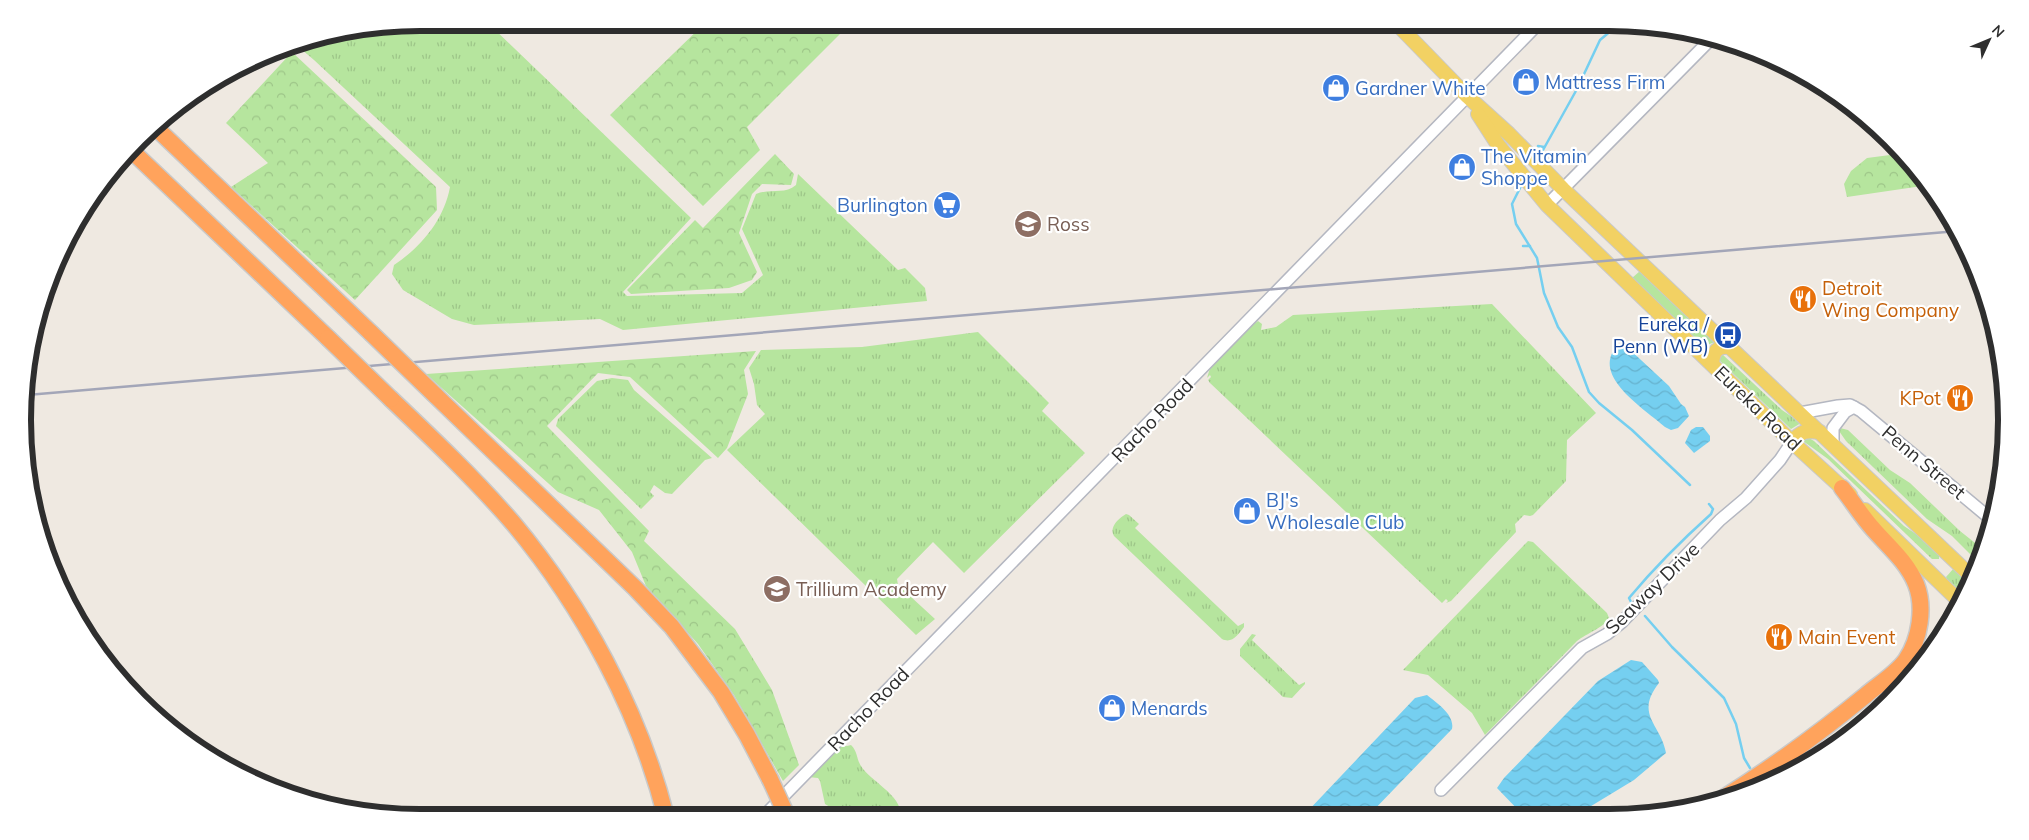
<svg xmlns="http://www.w3.org/2000/svg" width="2029" height="840" font-family="Mulish,sans-serif">
<defs>
<pattern id="grass-tufts" width="24" height="20" patternUnits="userSpaceOnUse" patternTransform="scale(1.25)"><rect width="24" height="20" fill="#b6e59e"/><path d="M3 7l-1-3M5 7V3M7 7l1-3M15 17l-1-3M17 17v-4M19 17l1-3" fill="none" stroke="#9dc588"/></pattern>
<pattern id="forest-crowns" width="20" height="18" patternUnits="userSpaceOnUse" patternTransform="scale(1.25)"><rect width="20" height="18" fill="#b6e59e"/><path d="M2 6a3 3 0 1 1 6 0M12 15a3 3 0 1 1 6 0" fill="none" stroke="#9dc588"/></pattern>
<pattern id="water-waves" width="16" height="10" patternUnits="userSpaceOnUse" patternTransform="scale(1.25)"><rect width="16" height="10" fill="#75cff0"/><path d="M0 5q4-4 8 0t8 0" fill="none" stroke="#66b2ce"/></pattern>
</defs>
<rect width="100%" height="100%" fill="#efe9e1"/>
<g fill="url(#grass-tufts)">
<path d="M420,23h68l203,195 -68,74 4,4 115,-3 21,-18 -21,-46 14,-35c15,-6 28,1 40,-9l2,-11 100,96 7,-2 20,20 2,13 -304,29 -23,-11 -126,6 -22,-6 -49,-29 -11,-16 2,-9c27,-18 50,-45 56,-78l-136,-127 -20,-17z"/>
<polygon points="1640,271 1715,342 1704,346 1632,278"/>
<polygon points="1492,304 1596,413 1567,440 1566,481 1533,515 1530,516 1524,515 1515,524 1516,532 1451,601 1446,603 1448,601 1446,599 1442,603 1210,383 1208,380 1211,377 1210,375 1207,378 1210,368 1250,327 1258,321 1262,324 1261,330 1276,327 1293,315"/>
<polygon points="978,332 1049,403 1042,411 1085,453 964,573 933,542 897,579 898,585 935,619 916,635 727,450 765,414 757,405 754,384 749,368 761,350 862,347"/>
<polygon points="1722,354 1782,410 1801,423 1791,429 1719,360 1718,355"/>
<polygon points="612,378 628,380 634,390 712,458 705,460 672,494 665,493 654,485 650,492 654,496 641,509 556,426 558,419 597,381"/>
<polygon points="1840,428 1848,430 1890,470 1910,483 1960,531 1984,550 1978,562 1952,536 1927,519 1846,441 1839,431"/>
<polygon points="1809,438 1814,441 1904,526 1925,540 1939,554 1939,559 1932,559 1828,459 1803,441"/>
<path d="M1126,514l3,1 10,9 -4,4 103,98 6,-3v4c-6,8 -12,17 -22,12l-108,-103c-5,-9 4,-17 12,-22z"/>
<path d="M1528,541l5,1 74,71 2,5c-3,8 -23,16 -32,23l-92,94 -13,-22 -44,-38 -25,-5z"/>
<polygon points="1954,568 1969,582 1963,594 1947,579 1946,577"/>
<polygon points="1252,634 1256,635 1252,640 1299,685 1305,682 1305,684 1292,698 1283,697 1240,656 1240,649"/>
<path d="M842,745l5,1 4,-1c7,7 5,13 10,21 9,15 41,29 40,50h-64l-2,-6 -10,-6 -5,-23 -2,-3 -10,-1z"/>
</g>
<g fill="url(#forest-crowns)">
<polygon points="706,22 851,23 747,127 760,150 703,206 610,115"/>
<polygon points="292,52 436,187 437,210 355,300 231,187 268,163 226,123"/>
<polygon points="1898,150 1924,178 1929,185 1847,197 1844,184 1851,171 1867,158 1890,155"/>
<polygon points="775,154 794,174 791,185 762,184 752,194 739,233 757,272 752,280 729,288 631,294 627,290 695,220 703,228"/>
<polygon points="756,351 744,370 748,394 727,448 718,458 630,377 598,373 547,426 649,531 644,541 735,629 772,690 799,765 783,781 734,695 698,644 646,586 632,552 599,510 558,492 426,374"/>
</g>
<g fill="url(#water-waves)">
<path d="M1621,345l6,2 42,39 12,18 4,3 4,9 -11,12 -7,2 -6,-3c-20,-18 -75,-51 -48,-81z"/>
<polygon points="1696,427 1703,427 1710,436 1710,441 1694,453 1685,443 1691,430"/>
<path d="M1631,660l11,2 16,18 1,3c-25,32 2,41 7,70l-32,27 -56,34h-56l-25,-26 7,-10 94,-97z"/>
<path d="M1427,695c10,8 28,20 25,34l-83,86h-63l-1,-1 110,-116z"/>
</g>
<g fill="none" stroke-linecap="round" stroke-linejoin="round">
<g stroke="#75cff0" stroke-width="2.5">
<polyline points="1538,146 1544,147"/>
<polyline points="1538,159 1577,89 1600,40 1619,24"/>
<polyline points="1523,182 1512,204 1516,224 1537,258 1544,293 1558,327 1572,347 1589,392 1599,403 1632,430 1690,485"/>
<polyline points="1523,246 1530,246"/>
<path d="M1631,602l-2,-4c25,-30 53,-58 82,-84l2,-5 -4,-5"/>
<polyline points="1645,616 1672,647 1724,698 1736,724 1744,758 1750,768"/>
</g>
<g stroke="#b4b7c1" stroke-width="14">
<g id="minor">
<polyline points="1547,205 1711,39"/>
<polyline points="1800,413 1838,406 1850,405 1861,411 1992,520"/>
<polyline points="1833,445 1833,428 1845,412 1854,407"/>
<polyline points="1441,790 1582,648 1607,634 1622,622 1720,520 1746,498 1780,460 1792,442"/>
<polyline points="763,817 1540,22"/>
</g>
</g>
<g stroke="#c9c9c9" stroke-width="16">
<g id="major">
<polyline points="1395,22 1467,96 1509,134 1563,189 1971,576"/>
<polyline points="1478,114 1498,145 1547,205 1792,442 1850,495"/>
<path d="M1712,364c1,-13 5,-18 19,-17"/>
<path d="M1792,442c9,-11 14,-12 28,-10"/>
<polyline points="1865,510 1959,601"/>
</g>
</g>
<g stroke="#c9c9c9" stroke-width="19">
<g id="highway">
<polyline points="154,126 371,333"/>
<polyline points="133,152 328,338"/>
<polyline points="435,395 635,588 672,627 721,692 747,735 770,779"/>
<path d="M391,399c42,40 84,80 122,124 70,84 126,187 153,294"/>
<polyline points="1896,679 1919,664"/>
<path d="M1725,797c49,-31 96,-65 141,-102 13,-11 30,-21 40,-35 14,-21 19,-53 10,-76 -9,-22 -27,-37 -42,-54 -12,-13 -21,-28 -32,-42"/>
</g>
</g>
<use href="#minor" stroke="#fff" stroke-width="11"/>
<use href="#major" stroke="#f2d163" stroke-width="14"/>
<use href="#highway" stroke="#ffa35c" stroke-width="16"/>
<polyline stroke="#a3a6b8" stroke-width="2.5" points="27,395 1958,231"/>
<g stroke="#c9c9c9" stroke-width="19" stroke-linecap="butt">
<g id="highway-bridge">
<polyline points="371,333 435,395"/>
<polyline points="328,338 391,399"/>
<polyline points="770,779 786,814"/>
</g>
</g>
<use href="#highway-bridge" stroke="#ffa35c" stroke-width="16"/>
</g>
<defs>
<g id="shop-disc" transform="scale(1.4375)"><circle r="9.5" fill="#3f7fe0" stroke="#fff"/><path d="M-5-2.5h2.3a2.7 3.5 0 0 1 5.4 0H5L5.5 6h-11ZM-1.5-2.5h3a1.5 2.3 0 0 0-3 0Z" fill="#fff"/></g>
<g id="supermarket-disc" transform="scale(1.4375)"><circle r="9.5" fill="#3f7fe0" stroke="#fff"/><path d="M-6-5.5h2.5l.6 2H6L4.5 2H-2.5L-4.4-4H-6ZM-1.5 3.2a1.3 1.3 0 1 0 .1 0ZM3 3.2a1.3 1.3 0 1 0 .1 0Z" fill="#fff"/></g>
<g id="university-disc" transform="scale(1.4375)"><circle r="9.5" fill="#8d6e63" stroke="#fff"/><path d="M0-5L7-2L0 1L-7-2ZM-4 1L0 2.5L4 1V4Q0 6-4 4Z" fill="#fff"/></g>
<g id="restaurant-disc" transform="scale(1.4375)"><circle r="9.5" fill="#e8710a" stroke="#fff"/><path d="M-5-6h1v4h1v-4h1v4h1v-4h1v5L-1.5 .5V6h-2V.5L-5-1ZM5-6V6H3V1.5H1.5Q1.5-4 5-6Z" fill="#fff"/></g>
<g id="bus-disc" transform="scale(1.4375)"><circle r="9.5" fill="#1a4fb4" stroke="#fff"/><path d="M-5-6H5V4H4V6H2V4H-2V6H-4V4H-5ZM-3.5-4V0h7V-4ZM-3.5 1.2v1.5H-2V1.2ZM2 1.2v1.5H3.5V1.2Z" fill="#fff"/></g>
<g id="school-disc" transform="scale(1.4375)"><circle r="9.5" fill="#8d6e63" stroke="#fff"/><path d="M0-5L7-2L0 1L-7-2ZM-4 1L0 2.5L4 1V4Q0 6-4 4Z" fill="#fff"/></g>
</defs>
<g fill-rule="evenodd">
<use href="#shop-disc" x="1526" y="82"/>
<use href="#shop-disc" x="1336" y="88"/>
<use href="#shop-disc" x="1462" y="167"/>
<use href="#supermarket-disc" x="947" y="205"/>
<use href="#university-disc" x="1028" y="224"/>
<use href="#restaurant-disc" x="1803" y="299"/>
<use href="#bus-disc" x="1728" y="335"/>
<use href="#restaurant-disc" x="1960" y="398"/>
<use href="#shop-disc" x="1247" y="511"/>
<use href="#school-disc" x="777" y="589"/>
<use href="#restaurant-disc" x="1779" y="637"/>
<use href="#shop-disc" x="1112" y="708"/>
</g>
<g text-anchor="middle" stroke-width="4.5" stroke-linejoin="round" paint-order="stroke">
<g font-size="19" fill="#366cbe" stroke="#fff" text-anchor="start">
<text x="1545" y="89">Mattress Firm</text>
<text x="1355" y="95">Gardner White</text>
<text x="1481" y="163">The Vitamin<tspan x="1481" dy="22">Shoppe</tspan></text>
<text x="928" y="212" text-anchor="end">Burlington</text>
<text x="1266" y="507">BJ's<tspan x="1266" dy="22">Wholesale Club</tspan></text>
<text x="1131" y="715">Menards</text>
</g>
<g font-size="19" fill="#785e54" stroke="#fff" text-anchor="start">
<text x="1047" y="231">Ross</text>
<text x="796" y="596">Trillium Academy</text>
</g>
<g font-size="19" fill="#c56008" stroke="#fff" text-anchor="start">
<text x="1822" y="295">Detroit<tspan x="1822" dy="22">Wing Company</tspan></text>
<text x="1941" y="405" text-anchor="end">KPot</text>
<text x="1798" y="644">Main Event</text>
</g>
<g font-size="19" fill="#164399" stroke="#fff" text-anchor="end">
<text x="1709" y="331">Eureka /<tspan x="1709" dy="22">Penn (WB)</tspan></text>
</g>
<g font-size="19" fill="#2e2e2e" stroke="#fff">
<text transform="translate(1758 408) rotate(44)" y="7">Eureka Road</text>
<text transform="translate(1152 420) rotate(-46)" y="7">Racho Road</text>
<text transform="translate(1924 462) rotate(40)" y="7">Penn Street</text>
<text transform="translate(1652 588) rotate(-44)" y="7">Seaway Drive</text>
<text transform="translate(868 709) rotate(-46)" y="7">Racho Road</text>
</g>
</g>
<path d="M0 0H2029V840H0ZM420 31H1609A389 389 0 0 1 1998 420V420A389 389 0 0 1 1609 809H420A389 389 0 0 1 31 420V420A389 389 0 0 1 420 31Z" fill="#fff" fill-rule="evenodd"/>
<path fill="none" stroke="#2e2e2e" stroke-width="6" d="M420 31H1609A389 389 0 0 1 1998 420V420A389 389 0 0 1 1609 809H420A389 389 0 0 1 31 420V420A389 389 0 0 1 420 31Z"/>
<g transform="translate(1989 40) rotate(46)" stroke="#ffffff" stroke-width="4" paint-order="stroke">
<path d="M0-4L9 19L0 12L-9 19Z" fill="#2e2e2e"/>
<text y="-8" font-size="14" font-weight="bold" text-anchor="middle" fill="#2e2e2e">N</text>
</g>
</svg>
